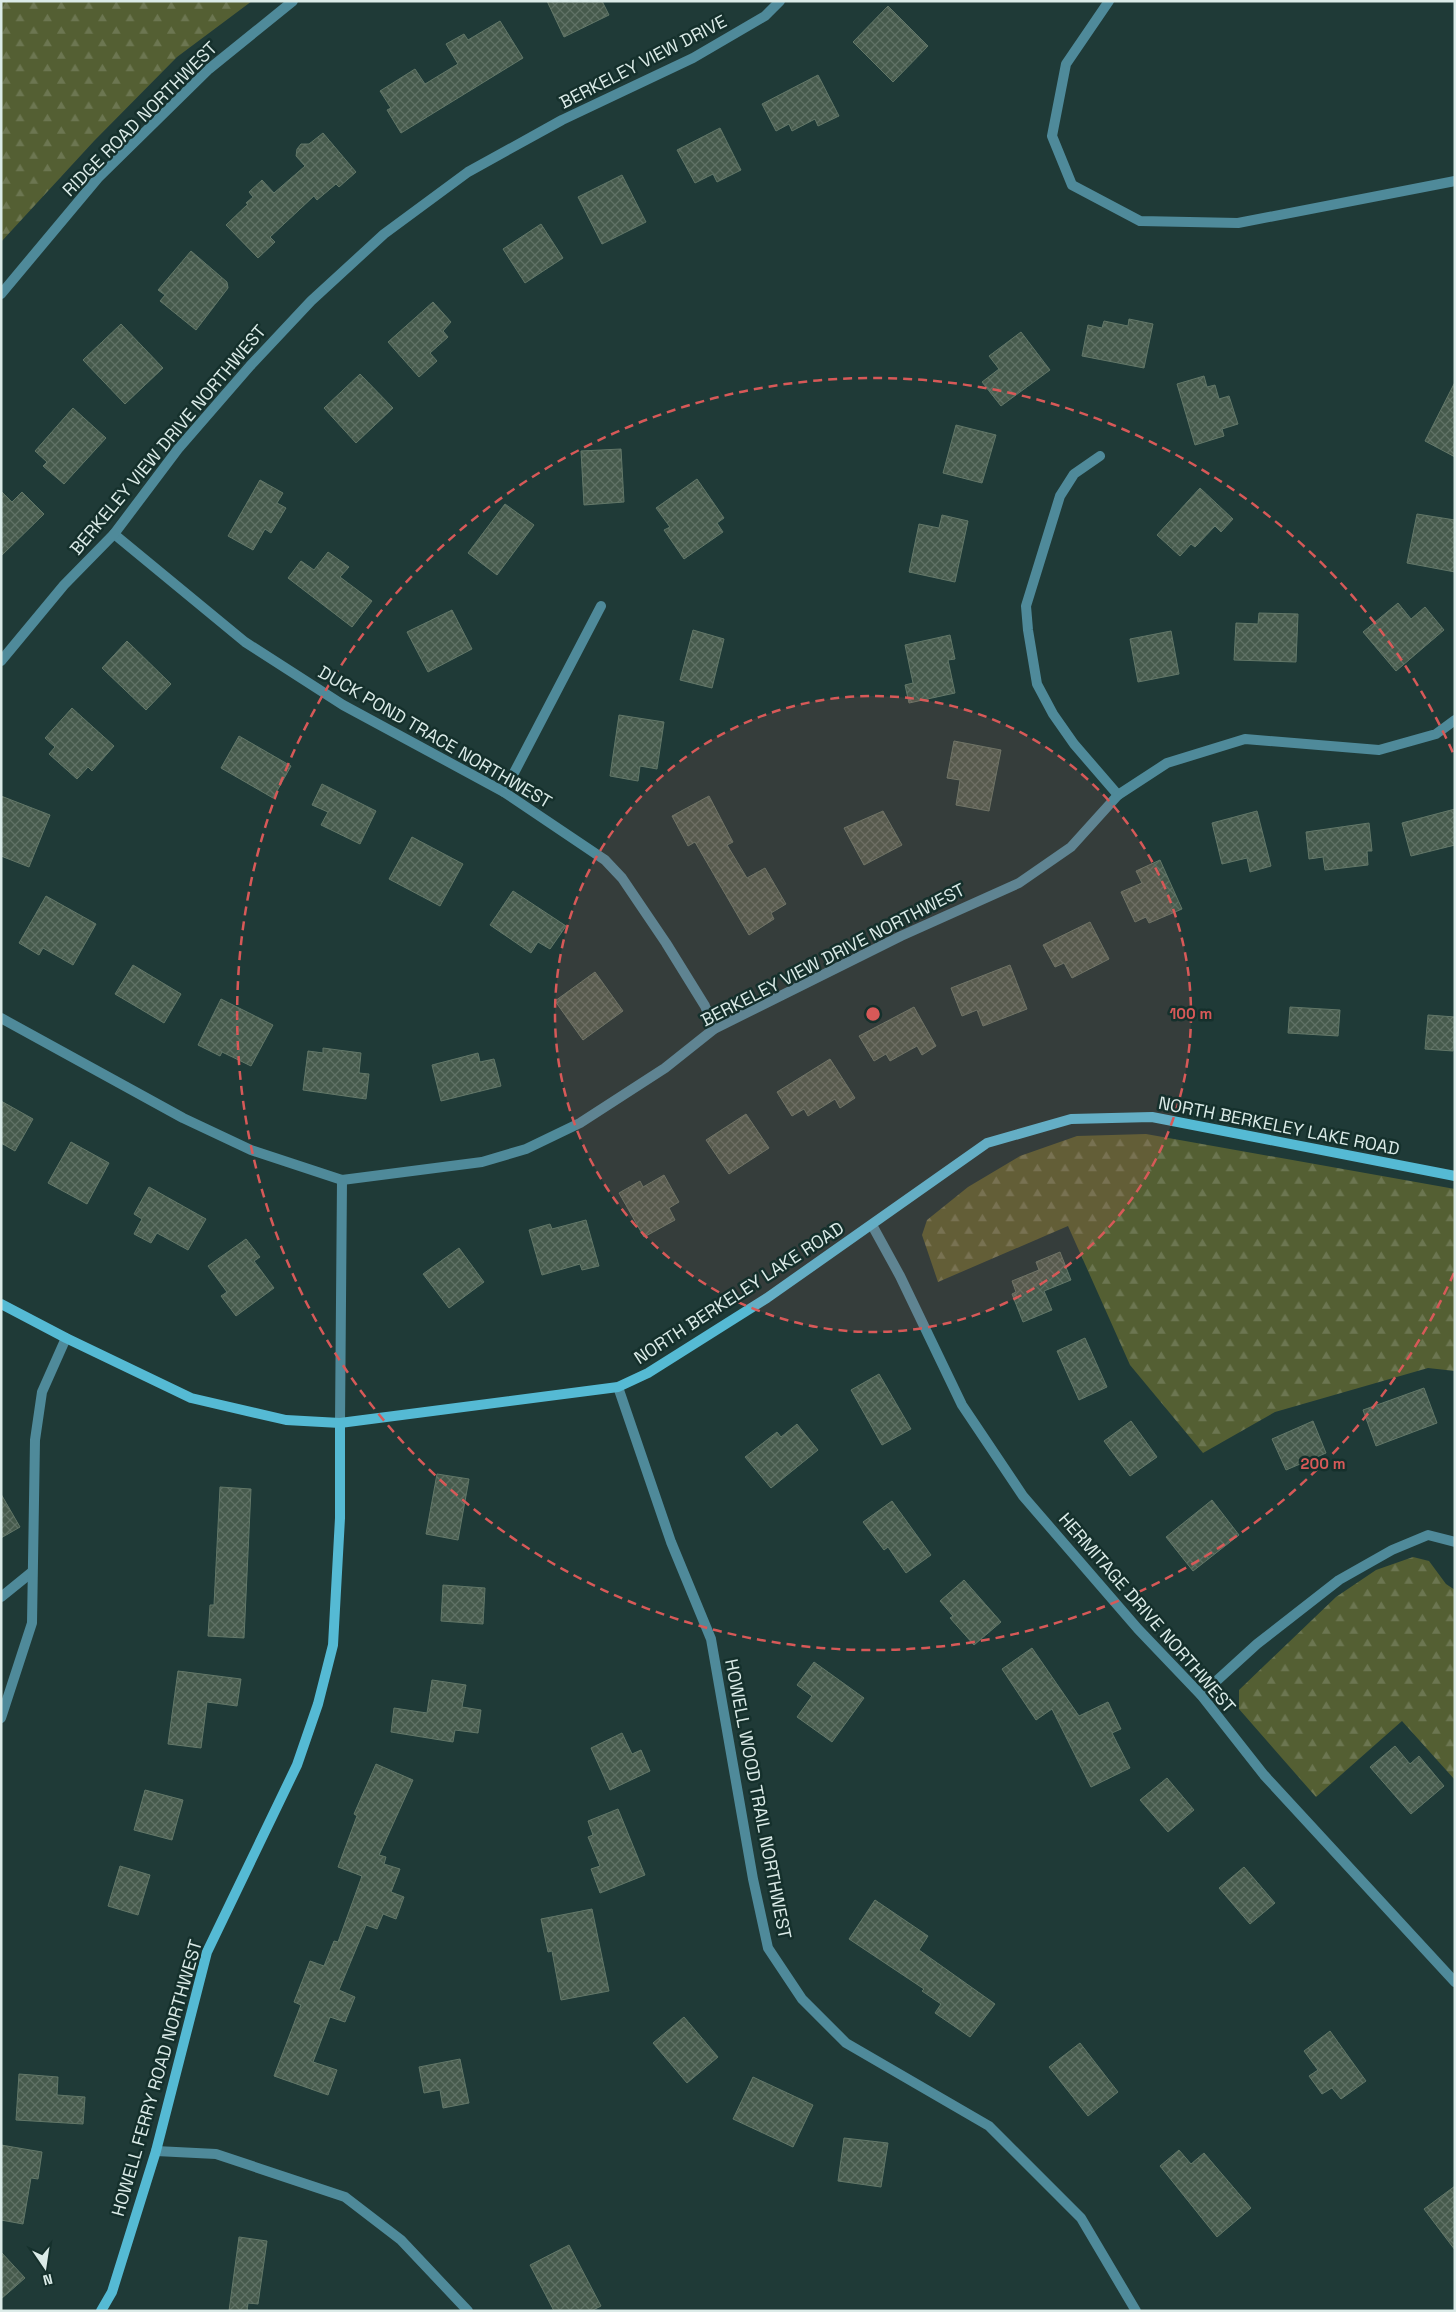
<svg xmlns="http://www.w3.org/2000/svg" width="1456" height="2312" font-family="'Space Grotesk',sans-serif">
<defs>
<pattern id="forest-firs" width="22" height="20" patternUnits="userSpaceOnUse" patternTransform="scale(1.25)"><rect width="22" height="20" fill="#545f33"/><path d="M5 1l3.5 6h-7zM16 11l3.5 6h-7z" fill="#6c7651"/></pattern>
<pattern id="building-cross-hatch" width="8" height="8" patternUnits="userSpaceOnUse" patternTransform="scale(1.25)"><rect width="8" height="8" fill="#465a4c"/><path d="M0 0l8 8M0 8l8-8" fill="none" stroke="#607266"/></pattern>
</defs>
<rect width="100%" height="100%" fill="#1f3a37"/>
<g fill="url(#forest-firs)">
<polygon points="1,1 252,1 177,57 94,141 1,242"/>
<polygon points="1146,1134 1455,1189 1455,1371 1428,1368 1275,1412 1203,1453 1130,1365 1068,1226 938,1282 922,1235 927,1220 968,1187 1020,1156 1077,1136"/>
<polygon points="1413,1557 1429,1561 1446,1584 1455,1590 1455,1780 1402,1721 1316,1797 1239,1709 1239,1690 1336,1597 1376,1570"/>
</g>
<g fill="url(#building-cross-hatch)" stroke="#627768">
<polygon points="547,1 602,1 609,15 564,37"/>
<polygon points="888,6 928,46 893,82 853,42"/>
<polygon points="500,21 523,58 401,133 387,110 391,108 380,91 415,69 425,84 458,64 446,44 464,34 468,40"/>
<polygon points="818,75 839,116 818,126 815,119 792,131 789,124 776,131 762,104"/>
<polygon points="720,128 741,170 717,182 713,174 695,183 677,150"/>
<polygon points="323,133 356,172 339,187 336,184 317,200 314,196 270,237 275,242 258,258 226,225 248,204 246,203 253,197 249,192 262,180 274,193 305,166 296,156 297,149 301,144 309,144"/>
<polygon points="622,175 646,222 602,244 578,197"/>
<polygon points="541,224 563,258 525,283 503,249"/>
<polygon points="191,251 227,282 228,288 196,330 160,301 165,295 158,290"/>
<polygon points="433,302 451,322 443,331 448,337 430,353 437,361 419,377 388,342"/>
<polygon points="1129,319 1153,324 1144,368 1082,356 1088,325 1102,328 1104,321 1128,326"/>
<polygon points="121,324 163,368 125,404 83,360"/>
<polygon points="1021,332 1050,370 1001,406 982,382 999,369 989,356"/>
<polygon points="360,374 393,408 356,443 324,408"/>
<polygon points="1204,376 1207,387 1215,385 1219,399 1229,396 1238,424 1222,429 1224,436 1195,445 1177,384"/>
<polygon points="1455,382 1455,457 1425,441"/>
<polygon points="73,408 106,438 64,484 43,466 47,462 35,451"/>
<polygon points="956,425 996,435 982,483 943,473"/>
<polygon points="621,449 624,502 584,505 581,451"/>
<polygon points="697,479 724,518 717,523 723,532 684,559 664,530 670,527 656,508"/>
<polygon points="260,480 283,493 277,503 286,508 271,533 265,529 253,550 228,536"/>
<polygon points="1200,488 1233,519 1221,532 1215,526 1195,547 1191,544 1180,556 1157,535"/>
<polygon points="1,491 12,502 22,492 44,514 1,556"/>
<polygon points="505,504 534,525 497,575 468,553"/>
<polygon points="1417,514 1455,520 1455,572 1407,563"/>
<polygon points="942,515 968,521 955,582 909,572 919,524 939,528"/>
<polygon points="328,552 349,567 340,577 372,601 352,627 288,578 301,561 314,570"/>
<polygon points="1398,603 1411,619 1425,607 1444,630 1396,671 1363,632"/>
<polygon points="452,610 472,649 428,672 407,632"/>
<polygon points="1259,613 1298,614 1296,662 1234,660 1236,623 1258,624"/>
<polygon points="693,630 724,639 712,688 680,680"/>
<polygon points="1171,631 1179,674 1138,682 1130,639"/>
<polygon points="950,635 955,659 948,660 955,693 909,703 905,685 913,683 905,645"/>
<polygon points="127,641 171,684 146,710 102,668"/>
<polygon points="72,708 114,746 92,771 88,767 77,779 49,754 55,747 45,738"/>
<polygon points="619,715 664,722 657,769 640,766 638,781 610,776"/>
<polygon points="239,736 291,766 273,798 221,768"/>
<polygon points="954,741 1001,750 989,811 956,805 960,780 947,778"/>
<polygon points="322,784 376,811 360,844 321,825 328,812 312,805"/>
<polygon points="1,796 50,815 29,867 1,856"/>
<polygon points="709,796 733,842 727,845 747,878 765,868 786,904 771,913 774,919 749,935 695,842 688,846 672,816"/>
<polygon points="1455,809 1455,845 1411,856 1402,823"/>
<polygon points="883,811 902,845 864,865 844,828"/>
<polygon points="1257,811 1271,866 1250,872 1247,858 1222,864 1212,823"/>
<polygon points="1369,823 1372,851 1367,851 1368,865 1325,870 1323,857 1309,859 1306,832"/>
<polygon points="412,837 463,864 440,906 389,879"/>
<polygon points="1160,860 1182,909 1149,923 1146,917 1135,922 1121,892 1142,883 1136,871"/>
<polygon points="513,891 566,926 550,949 538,942 531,953 490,925"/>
<polygon points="46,896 96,924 73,965 43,948 39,955 19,943"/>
<polygon points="1090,922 1109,959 1072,978 1064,963 1055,967 1043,945"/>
<polygon points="133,965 181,994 164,1023 115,994"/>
<polygon points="1010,965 1027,1009 983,1026 977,1010 962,1016 951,988"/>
<polygon points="595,972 623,1011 583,1040 555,1001"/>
<polygon points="221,999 273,1025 251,1066 222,1052 220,1056 198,1045"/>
<polygon points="914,1007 936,1046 922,1055 917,1046 890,1061 886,1054 874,1061 859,1036"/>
<polygon points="1290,1007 1340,1010 1338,1036 1288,1033"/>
<polygon points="1428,1015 1455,1017 1453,1051 1425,1049"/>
<polygon points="323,1048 361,1053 359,1073 369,1074 366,1099 303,1090 308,1051 323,1053"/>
<polygon points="478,1053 480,1062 494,1059 501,1086 441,1101 432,1065"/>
<polygon points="830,1059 855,1098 840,1108 835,1099 808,1116 804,1109 792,1116 777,1092"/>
<polygon points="1,1101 33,1119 15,1151 1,1143"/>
<polygon points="746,1114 769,1148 729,1174 706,1140"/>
<polygon points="71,1142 109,1163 87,1204 48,1183"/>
<polygon points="664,1175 679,1202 669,1208 675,1220 644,1237 619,1193 640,1181 643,1187"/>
<polygon points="149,1187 206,1219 188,1250 157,1233 151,1243 134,1234 142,1219 134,1214"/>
<polygon points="586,1220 599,1266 582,1270 580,1264 542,1275 529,1230 550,1224 552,1229"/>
<polygon points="246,1239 260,1257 254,1261 274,1288 236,1316 221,1296 227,1292 208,1266"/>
<polygon points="459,1248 484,1282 449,1308 423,1274"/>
<polygon points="1060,1252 1071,1280 1044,1291 1052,1310 1023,1322 1012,1294 1016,1292 1012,1281 1039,1270 1036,1262"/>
<polygon points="1085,1338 1107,1387 1079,1400 1057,1351"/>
<polygon points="879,1374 911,1429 882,1445 851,1390"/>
<polygon points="1424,1388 1437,1423 1376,1446 1363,1410"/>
<polygon points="1131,1421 1157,1457 1130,1476 1104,1441"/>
<polygon points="1313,1421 1326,1453 1286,1470 1272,1439"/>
<polygon points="797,1424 818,1450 771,1488 745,1457 777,1432 781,1437"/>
<polygon points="437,1474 469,1479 458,1540 426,1534"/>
<polygon points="220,1487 251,1489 244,1638 208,1636 210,1605 214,1605"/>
<polygon points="1,1494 20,1527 1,1538"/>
<polygon points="1212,1500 1239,1535 1193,1571 1166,1537"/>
<polygon points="892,1501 931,1555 906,1573 888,1547 884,1550 863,1522"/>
<polygon points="964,1580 1001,1622 974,1645 950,1618 953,1616 940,1601"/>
<polygon points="443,1585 485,1588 483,1624 441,1621"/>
<polygon points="1032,1648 1079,1716 1108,1702 1121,1729 1112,1733 1130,1768 1091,1787 1052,1709 1036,1720 1002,1669"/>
<polygon points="814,1662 864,1698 832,1742 797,1717 812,1696 797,1685"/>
<polygon points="178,1671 241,1679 237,1706 207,1702 201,1748 168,1744"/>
<polygon points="432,1680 466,1685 462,1707 481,1710 478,1733 455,1730 453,1742 391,1732 394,1708 427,1713"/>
<polygon points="622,1733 632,1754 641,1750 650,1771 610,1790 591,1748"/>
<polygon points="1395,1746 1410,1764 1419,1756 1444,1786 1411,1814 1370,1767"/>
<polygon points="376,1764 413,1780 379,1855 386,1857 384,1864 400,1869 391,1892 404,1897 396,1919 383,1914 377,1929 366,1925 339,1990 355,1997 345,2022 330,2017 313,2062 337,2070 328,2095 274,2076 301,2005 294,2002 310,1961 324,1966 334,1941 338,1942 362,1876 338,1867 357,1816 354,1814"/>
<polygon points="1167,1778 1194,1810 1168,1832 1140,1800"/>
<polygon points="145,1790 183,1800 172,1840 134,1830"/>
<polygon points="618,1809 645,1875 600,1893 591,1869 600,1866 588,1837 593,1835 588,1821"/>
<polygon points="120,1866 150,1875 138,1915 108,1906"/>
<polygon points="1244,1867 1275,1903 1250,1924 1219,1888"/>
<polygon points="875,1900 928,1936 919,1950 995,2004 970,2037 935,2013 941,2004 922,1991 924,1989 849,1939"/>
<polygon points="592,1909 609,1991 561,2000 552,1951 548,1952 541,1919"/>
<polygon points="684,2017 718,2057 687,2083 653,2043"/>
<polygon points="1330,2031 1366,2081 1341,2099 1332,2088 1322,2094 1309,2076 1318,2070 1304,2051"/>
<polygon points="1080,2043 1118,2092 1088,2116 1049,2067"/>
<polygon points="460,2059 469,2103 443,2108 440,2090 424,2093 419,2067"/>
<polygon points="19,2074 58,2077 57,2095 85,2097 83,2124 16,2120"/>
<polygon points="753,2077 813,2105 793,2147 733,2119"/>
<polygon points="844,2138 888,2143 881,2187 838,2181"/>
<polygon points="1,2145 42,2152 38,2179 31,2178 23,2224 1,2220"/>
<polygon points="1179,2150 1191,2164 1204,2153 1251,2208 1217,2237 1160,2166"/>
<polygon points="1455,2186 1455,2250 1424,2209"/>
<polygon points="239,2237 267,2241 258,2304 248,2303 247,2311 229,2311"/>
<polygon points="569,2245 601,2306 591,2311 554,2311 530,2265"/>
<polygon points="1,2252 25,2278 1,2299"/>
</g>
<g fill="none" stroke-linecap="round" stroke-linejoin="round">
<g stroke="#4f8a9a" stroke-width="10">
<polyline points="1109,1 1066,64 1052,136 1072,185 1140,221 1238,223 1455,181"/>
<polyline points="1,294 98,178 209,69 293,1"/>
<polyline points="1100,456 1074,474 1060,496 1026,606 1028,630 1037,684 1053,714 1074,744 1118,795"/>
<polyline points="114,534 245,642 343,705 504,792 605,860 622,878 666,943 705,1006 714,1029"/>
<polyline points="1,661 64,585 114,534 178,449 250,366 311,301 384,234 468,172 562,120 693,58 765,16 780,1"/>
<polyline points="504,792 601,606"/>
<polyline points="1,1018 183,1118 251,1150 342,1180 482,1162 526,1149 580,1123 665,1068 714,1029 901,936 1019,883 1071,847 1118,795 1167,763 1245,739 1379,750 1436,734 1455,720"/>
<polyline points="872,1225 900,1276 962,1405 1023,1496 1138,1629 1201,1695 1264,1775 1455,1982"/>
<polyline points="618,1387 671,1542 711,1639 753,1879 768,1948 802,1999 846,2043 989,2126 1081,2218 1136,2311"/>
<polyline points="340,1423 342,1180"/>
<polyline points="1,1597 32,1572"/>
<polyline points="1201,1695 1257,1644 1339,1580 1392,1550 1428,1535 1455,1542"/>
<polyline points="1,1718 32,1623 35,1440 42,1392 66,1338"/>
<polyline points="156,2151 216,2154 345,2197 401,2240 468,2311"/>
</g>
<g stroke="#55bad4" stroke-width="10">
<polyline points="1,1304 66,1338 191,1398 286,1420 340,1423 618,1387 648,1373 767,1298 987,1143 1071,1119 1152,1117 1455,1176"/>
<polyline points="101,2311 112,2292 156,2151 207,1952 297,1765 318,1704 333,1645 340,1518 340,1423"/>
</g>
</g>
<circle cx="873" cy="1014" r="318" fill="#d75958" fill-opacity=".12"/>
<g fill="none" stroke="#d75958" stroke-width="2.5" stroke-dasharray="9 6">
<circle cx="873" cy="1014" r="318"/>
<path d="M1454 1273A636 636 0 1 1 1454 755"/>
</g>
<g text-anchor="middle" stroke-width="5" stroke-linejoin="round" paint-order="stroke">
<g font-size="18" fill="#dbebe8" stroke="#15302c">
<text transform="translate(643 62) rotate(-27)" y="6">BERKELEY VIEW DRIVE</text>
<text transform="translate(140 119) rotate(-45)" y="6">RIDGE ROAD NORTHWEST</text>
<text transform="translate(168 440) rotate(-50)" y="6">BERKELEY VIEW DRIVE NORTHWEST</text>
<text transform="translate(435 737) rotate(30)" y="6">DUCK POND TRACE NORTHWEST</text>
<text transform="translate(833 955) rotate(-27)" y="6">BERKELEY VIEW DRIVE NORTHWEST</text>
<text transform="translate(1279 1126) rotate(11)" y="6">NORTH BERKELEY LAKE ROAD</text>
<text transform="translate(739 1293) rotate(-33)" y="6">NORTH BERKELEY LAKE ROAD</text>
<text transform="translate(1147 1613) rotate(49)" y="6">HERMITAGE DRIVE NORTHWEST</text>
<text transform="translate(758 1799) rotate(79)" y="6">HOWELL WOOD TRAIL NORTHWEST</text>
<text transform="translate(157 2078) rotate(-74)" y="6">HOWELL FERRY ROAD NORTHWEST</text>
</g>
</g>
<circle cx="873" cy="1014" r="8" fill="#d75958" stroke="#15302c" stroke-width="2.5"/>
<g font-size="15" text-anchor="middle" font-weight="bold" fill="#d75958" stroke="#15302c" stroke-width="5" stroke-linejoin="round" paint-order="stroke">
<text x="1191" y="1019">100 m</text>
<text x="1323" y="1469">200 m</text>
</g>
<rect width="1456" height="2312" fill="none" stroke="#dbebe8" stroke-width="5"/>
<g transform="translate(45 2267) rotate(167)" stroke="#15302c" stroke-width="4" paint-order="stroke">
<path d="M0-4L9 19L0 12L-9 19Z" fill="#dbebe8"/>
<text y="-8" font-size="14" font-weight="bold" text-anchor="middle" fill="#dbebe8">N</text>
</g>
</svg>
